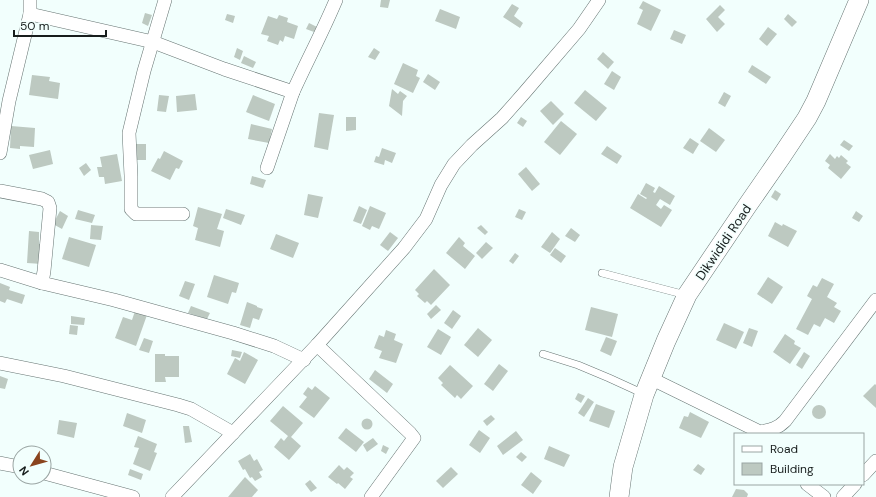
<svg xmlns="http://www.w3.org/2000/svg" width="876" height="497" font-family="'DM Sans',sans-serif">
<rect width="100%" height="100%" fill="#f2fffd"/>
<g fill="#bdc9c1">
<polygon points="381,0 390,0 388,8 380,7"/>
<polygon points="643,1 661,10 651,31 637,24 643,10 639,8"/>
<polygon points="512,4 519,8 514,16 523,23 520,28 503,17"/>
<polygon points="720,5 725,10 718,17 725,24 717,32 706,19"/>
<polygon points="440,9 460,17 456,29 435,21"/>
<polygon points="145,13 152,15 148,26 142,23"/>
<polygon points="227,14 235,16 233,23 225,20"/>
<polygon points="788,14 797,22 792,27 784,19"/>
<polygon points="279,15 288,18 287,22 298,26 294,39 285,36 283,42 280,40 278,45 267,41 269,36 261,34 268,16 277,19"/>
<polygon points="309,23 317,27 314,32 306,29"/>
<polygon points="768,27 777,34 767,46 759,39"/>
<polygon points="674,30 686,35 682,44 670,39"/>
<polygon points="237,48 243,51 240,60 234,57"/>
<polygon points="374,48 380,52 375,60 368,57"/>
<polygon points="603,52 614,62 608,69 597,59"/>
<polygon points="244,56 256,62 253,68 241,63"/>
<polygon points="403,63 418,70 416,76 420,78 413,93 394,84"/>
<polygon points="752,65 771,77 766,84 748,72"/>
<polygon points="612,71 621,77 614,90 604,84"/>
<polygon points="428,74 440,82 435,90 423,82"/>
<polygon points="32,75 50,77 49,81 60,83 58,99 29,95"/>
<polygon points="392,89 398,94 400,91 407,96 403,101 402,116 389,106"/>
<polygon points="585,90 607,108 596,121 574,103"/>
<polygon points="724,92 731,96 725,107 718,103"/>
<polygon points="195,94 197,110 177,112 176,96"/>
<polygon points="159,95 169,96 166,112 157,111"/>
<polygon points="253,95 275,104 269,121 246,112"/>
<polygon points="551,101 564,114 553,125 540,111"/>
<polygon points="319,113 334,115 328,150 314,147"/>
<polygon points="346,117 356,117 356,130 346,131"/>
<polygon points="521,117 527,121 523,127 517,123"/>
<polygon points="561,121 577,134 560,155 544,142"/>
<polygon points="251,124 272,129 269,143 248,139"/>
<polygon points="11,126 35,128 34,147 20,146 20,149 10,148"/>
<polygon points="709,128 725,140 716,152 700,141"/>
<polygon points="690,138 699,144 693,154 683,148"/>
<polygon points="844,140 853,146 849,151 840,145"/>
<polygon points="136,144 146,144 146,160 137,160"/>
<polygon points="607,146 622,156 617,164 601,154"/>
<polygon points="382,148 396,153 392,163 385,160 384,165 374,162 376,156 379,157"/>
<polygon points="50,150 53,164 33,169 29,155"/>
<polygon points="164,151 183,161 179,169 176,168 170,180 151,171 158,158 160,159"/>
<polygon points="117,154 122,181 105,184 104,177 99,177 97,167 102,167 100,157"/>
<polygon points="830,154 835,159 837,156 839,158 841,155 848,161 846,163 851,167 841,179 828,168 830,165 825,161"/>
<polygon points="86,163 91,170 84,176 79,168"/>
<polygon points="526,167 540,184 532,191 518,174"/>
<polygon points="252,176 266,180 263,188 250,184"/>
<polygon points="646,183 655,188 653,192 655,193 659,186 675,196 670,205 660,199 656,205 661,209 664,205 672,210 661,227 630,208 638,194 646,199 647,198 640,194"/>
<polygon points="775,190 781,194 777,201 771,197"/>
<polygon points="308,194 323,197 318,218 304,215"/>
<polygon points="359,206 367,210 361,224 353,221"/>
<polygon points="370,206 386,213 379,229 372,226 370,230 362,226"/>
<polygon points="198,207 222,214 217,229 224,231 220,247 195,240 198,228 193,226"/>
<polygon points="226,209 245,215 241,225 223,218"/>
<polygon points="519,209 526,212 522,220 515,217"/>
<polygon points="78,210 95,215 92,223 75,219"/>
<polygon points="60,211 68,216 62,229 53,224"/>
<polygon points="856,211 863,216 859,222 852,218"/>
<polygon points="775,222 782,226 783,224 797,231 788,247 768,236"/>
<polygon points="91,225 103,226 101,240 90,239"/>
<polygon points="481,225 488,232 485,235 477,228"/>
<polygon points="571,228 580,235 575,242 565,236"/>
<polygon points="29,231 39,232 39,244 43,244 42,264 27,263"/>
<polygon points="390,232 398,238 388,251 380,245"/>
<polygon points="552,232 560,239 550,253 541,247"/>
<polygon points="276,234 299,243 293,258 270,249"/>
<polygon points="69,237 96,245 89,267 62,259"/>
<polygon points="459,237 465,243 463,246 475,256 465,269 446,253"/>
<polygon points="486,242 493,248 482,259 476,253"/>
<polygon points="555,248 566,256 561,263 550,255"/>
<polygon points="515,253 519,256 513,264 509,261"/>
<polygon points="434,269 450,285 431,305 427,301 425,303 417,296 419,294 415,290"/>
<polygon points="214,275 239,283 236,293 232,292 228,304 207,297"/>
<polygon points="768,277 783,287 772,304 757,294"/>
<polygon points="822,278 834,284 827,297 837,303 834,307 841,311 834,323 825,318 820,327 814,324 808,335 796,329 812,299 807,296 813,285 817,287"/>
<polygon points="185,281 195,284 189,300 179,296"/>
<polygon points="0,283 10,287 9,290 25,295 22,304 7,299 5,303 0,301"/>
<polygon points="247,302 257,306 257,307 263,309 259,320 253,318 250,328 240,325"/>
<polygon points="436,305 441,310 431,319 427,314"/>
<polygon points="191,306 210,313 207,319 188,313"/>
<polygon points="591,307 618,314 612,337 585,330"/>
<polygon points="453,310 461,316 452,329 444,323"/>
<polygon points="135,311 147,315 136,346 115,338 123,317 132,320"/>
<polygon points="71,316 85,318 84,325 71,324"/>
<polygon points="724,323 744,332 736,349 716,340"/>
<polygon points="70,325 78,326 77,335 69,334"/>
<polygon points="478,328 492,340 478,357 464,345"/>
<polygon points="749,328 758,331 752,347 743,343"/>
<polygon points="438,329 451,337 441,355 427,347"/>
<polygon points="386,330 396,334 394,340 403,344 396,363 379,358 382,351 374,348 379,335 384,337"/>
<polygon points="785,334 795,341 794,344 801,348 790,364 773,352"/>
<polygon points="606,337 617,341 611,356 600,351"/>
<polygon points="144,338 153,341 149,353 139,350"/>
<polygon points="232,350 242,352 240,358 231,356"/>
<polygon points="244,352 258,360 245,384 227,374 235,358 240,361"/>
<polygon points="804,352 810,356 802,369 796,365"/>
<polygon points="155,354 165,354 165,356 179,356 179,377 165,377 166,382 155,382"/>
<polygon points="499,364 508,371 493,391 484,384"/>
<polygon points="450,365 473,386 461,399 457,395 455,398 441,385 443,383 438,378"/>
<polygon points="375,370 393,384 387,393 369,379"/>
<polygon points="0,376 8,379 5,389 0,388"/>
<polygon points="875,384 876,385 876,408 863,396"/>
<polygon points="315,386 330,398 314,418 299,407 307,397 303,394 308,387 312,390"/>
<polygon points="578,393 585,396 581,403 575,399"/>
<polygon points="588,398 594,402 584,417 578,413"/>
<polygon points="596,404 615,411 609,428 589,421"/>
<circle cx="819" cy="412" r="7"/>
<polygon points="283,406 303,423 291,437 301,446 289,460 274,447 281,438 284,441 288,436 270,421"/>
<polygon points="690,412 709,422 701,438 679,428 684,416 688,417"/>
<polygon points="127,413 146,420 142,433 123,426"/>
<polygon points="491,415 495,419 487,426 483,421"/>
<circle cx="367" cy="424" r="5.5"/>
<polygon points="59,420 77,423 74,438 57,434"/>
<polygon points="183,426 189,426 192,442 185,443"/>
<polygon points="346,428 364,442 356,452 338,438"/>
<polygon points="479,430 490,438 480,453 469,445"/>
<polygon points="516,431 523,440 503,455 497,446"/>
<polygon points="138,436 157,444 154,452 157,453 150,471 133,464 139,448 134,447"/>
<polygon points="373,438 378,444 367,452 363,445"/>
<polygon points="383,445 389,448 386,454 381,451"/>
<polygon points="549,446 570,455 564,467 544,459"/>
<polygon points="521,452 527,457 522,462 516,457"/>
<polygon points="250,454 254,461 257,459 263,470 259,472 262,477 255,481 252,477 250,478 245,469 243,470 238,461"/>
<polygon points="698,464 705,469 701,475 693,470"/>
<polygon points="339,465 344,470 347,467 354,473 350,477 353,479 345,489 338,483 337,484 328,477"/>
<polygon points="451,467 458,474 443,488 436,481"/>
<polygon points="130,469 143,474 141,480 128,475"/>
<polygon points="531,472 542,481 533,494 521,485"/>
<polygon points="245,477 258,490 252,497 228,497"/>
<polygon points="310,480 317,488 311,492 305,484"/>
<polygon points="736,489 744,490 748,494 747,497 732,497"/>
</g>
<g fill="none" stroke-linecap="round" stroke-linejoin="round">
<g stroke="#677573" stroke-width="8">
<g id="lane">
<polyline points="602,273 686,295"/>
<polyline points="543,354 578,365 609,378 644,394"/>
</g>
</g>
<g stroke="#677573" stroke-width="14">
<g id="street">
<polyline points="165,0 144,71 129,133 131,176 131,209 136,214 183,214"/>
<path d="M30,14l123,28 71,27 69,23c14,-31 30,-61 43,-92"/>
<polyline points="0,153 9,101 30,14 30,0"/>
<polyline points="267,168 293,92"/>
<polyline points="0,191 42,199 48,202 50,208 44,271 42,283 114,300 233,333 274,346 304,360"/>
<polyline points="0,270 42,283"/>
<polyline points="317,345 410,433 414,438 371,497"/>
<polyline points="0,363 64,376 178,405 191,409 233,433"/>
<path d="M650,378l110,54c10,-2 17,-3 25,-11l91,-121"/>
<polyline points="0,463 20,467"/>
<polyline points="44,473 133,497"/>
<polyline points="863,475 876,461"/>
<polyline points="807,484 824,497"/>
<polyline points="172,497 317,345 404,248 426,219 441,185 454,164 472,145 502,118 525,92 579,29 599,0"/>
<polyline points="843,497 855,484"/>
</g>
</g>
<g stroke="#677573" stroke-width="20">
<polyline id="secondary" points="619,497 623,467 644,395 666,341 687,295 747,206 781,157 807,118 816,101 859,0"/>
</g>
<use href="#lane" stroke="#fff" stroke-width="7"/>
<use href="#street" stroke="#fff" stroke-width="13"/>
<use href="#secondary" stroke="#fff" stroke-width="19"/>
</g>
<g text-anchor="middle" stroke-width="3" stroke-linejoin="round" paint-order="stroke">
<g font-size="13" fill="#171d1c" stroke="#f2fffd">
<text transform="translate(723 242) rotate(-56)" y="5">Dikwididi Road</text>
</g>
</g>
<rect x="734" y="433" width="130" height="52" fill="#f2fffd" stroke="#9aa5a3"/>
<rect x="742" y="446" width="20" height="6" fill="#ffffff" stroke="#9aa5a3"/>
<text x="770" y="453" font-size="12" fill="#171d1c">Road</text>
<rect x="742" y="463" width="20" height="12" fill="#bdc9c1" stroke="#9aa5a3"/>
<text x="770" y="473" font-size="12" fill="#171d1c">Building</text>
<g transform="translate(32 465) rotate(233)"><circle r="19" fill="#f2fffd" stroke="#9aa5a3"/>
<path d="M0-3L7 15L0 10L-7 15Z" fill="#8a441e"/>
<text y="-6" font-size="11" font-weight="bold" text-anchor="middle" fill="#171d1c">N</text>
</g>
<path d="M14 30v6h92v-6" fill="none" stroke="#171d1c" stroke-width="2"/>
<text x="20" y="30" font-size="12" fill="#171d1c" stroke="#f2fffd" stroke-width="3" paint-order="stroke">50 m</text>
</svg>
